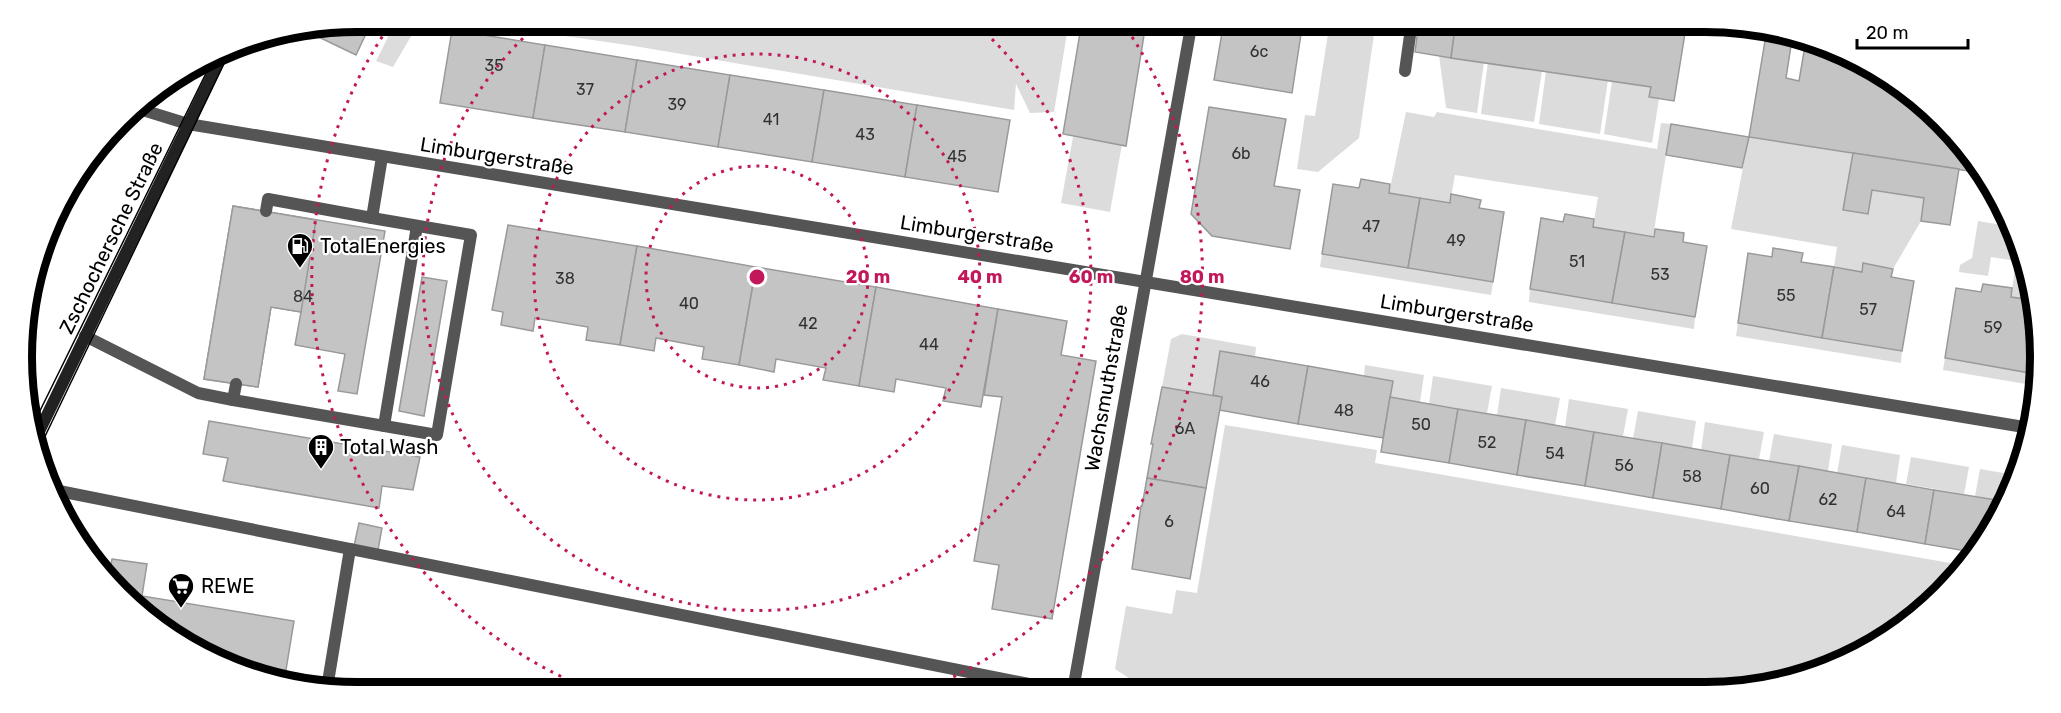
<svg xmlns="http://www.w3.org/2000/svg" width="2061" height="713" font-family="Rubik,sans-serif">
<rect width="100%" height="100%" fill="#fff"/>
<g fill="#dcdcdc">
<polygon points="396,21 420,21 393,67 376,61"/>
<polygon points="461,21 852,21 876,26 877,21 943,21 944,25 945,21 1069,21 1054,112 1030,113 1016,84 1014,110 634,46"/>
<polygon points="1330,21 1376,21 1359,138 1318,172 1297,169 1305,115 1315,116"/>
<polygon points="1439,55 1484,62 1477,113 1446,108"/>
<polygon points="1488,62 1542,71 1534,122 1481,114"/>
<polygon points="1546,71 1608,80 1600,134 1539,124"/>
<polygon points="1612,81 1651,87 1649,97 1659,99 1652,143 1604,134"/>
<polygon points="1406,112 1434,117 1437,112 1657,149 1661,123 1671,124 1653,237 1593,227 1598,197 1455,175 1450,203 1389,193"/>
<polygon points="1073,137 1122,144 1110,212 1061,203"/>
<polygon points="1749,137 1853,153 1844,210 1868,214 1872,190 1924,198 1921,221 1893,269 1864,264 1862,272 1834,267 1837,247 1731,229"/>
<polygon points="1978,221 2008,226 2033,300 2011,297 2016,261 1991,257 1988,276 1959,272 1960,265 1972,258"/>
<polygon points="1322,254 1493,282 1491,295 1320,267"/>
<polygon points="1530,289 1695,317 1694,329 1529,302"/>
<polygon points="1738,323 1902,351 1901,363 1736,336"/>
<polygon points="1182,334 1256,347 1255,357 1221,352 1213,395 1162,387 1171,339"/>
<polygon points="1945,358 2033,373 2032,385 1943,370"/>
<polygon points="1365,365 1424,375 1420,402 1390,397 1393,381 1364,376"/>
<polygon points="1433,376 1492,386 1487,413 1429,404"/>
<polygon points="1501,388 1560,398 1555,425 1497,415"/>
<polygon points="1569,399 1628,409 1623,436 1565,427"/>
<polygon points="1638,411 1696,421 1692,448 1633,438"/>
<polygon points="1705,422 1764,432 1759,459 1701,450"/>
<polygon points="1225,425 1377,450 1375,463 1962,565 1926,609 1853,658 1749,689 1147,690 1115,669 1126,606 1172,614 1176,590 1197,593"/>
<polygon points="1774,434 1832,444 1828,471 1769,461"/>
<polygon points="1842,445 1900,455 1896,483 1837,473"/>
<polygon points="1911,457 1969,467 1964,494 1906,484"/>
<polygon points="1980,469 2015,475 2011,486 2005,486 2003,501 1975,496"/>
</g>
<g fill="#c4c4c4" stroke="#999" stroke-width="1.5">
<polygon points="356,21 372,21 356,55 306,31"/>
<polygon points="1082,21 1097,21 1145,29 1126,146 1063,134"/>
<polygon points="1097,21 1147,21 1145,29"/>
<polygon points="1224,21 1303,21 1292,93 1214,80"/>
<polygon points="1419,21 1456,21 1451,58 1415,52"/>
<polygon points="1456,21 1687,21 1674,101 1649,97 1651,87 1451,58"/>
<polygon points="1767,29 1793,33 1786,78 1799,81 1806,40 1908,90 1981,173 1749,137"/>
<polygon points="452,30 545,45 533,118 440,103"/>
<polygon points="545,45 637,60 625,132 533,118"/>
<polygon points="637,60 730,75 718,147 625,132"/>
<polygon points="730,75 824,90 812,162 718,147"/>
<polygon points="824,90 917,105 905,177 812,162"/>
<polygon points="917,105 1010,120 998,192 905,177"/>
<polygon points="1209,107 1286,119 1274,186 1300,190 1290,249 1212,236 1191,214"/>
<polygon points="1671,124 1749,137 1742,168 1666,155"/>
<polygon points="1853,153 1959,169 1950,225 1921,221 1924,198 1872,190 1868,214 1843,210"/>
<polygon points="1361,179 1390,184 1389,193 1420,198 1408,268 1322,254 1333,184 1359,188"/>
<polygon points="1451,194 1481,200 1479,208 1504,212 1493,282 1408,268 1420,198 1450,203"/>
<polygon points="233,206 385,231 357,394 338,391 345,354 295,345 301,312 271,307 258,387 204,379"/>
<polygon points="233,206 316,220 301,312 271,307 258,387 204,379"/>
<polygon points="1565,214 1594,219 1593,227 1625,232 1612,303 1530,289 1541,218 1563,222"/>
<polygon points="508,225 637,246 620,345 586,340 588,327 535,318 533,331 501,325 503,312 492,310"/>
<polygon points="1655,229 1684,233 1683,242 1707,246 1695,317 1612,303 1625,232 1654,237"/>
<polygon points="637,246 756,267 739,365 702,359 704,347 656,338 654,351 620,345"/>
<polygon points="1773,248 1803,253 1801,262 1834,267 1822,338 1738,323 1748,253 1772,257"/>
<polygon points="1863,263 1893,269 1891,277 1914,281 1902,351 1822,338 1834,267 1862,272"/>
<polygon points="756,267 876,287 859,386 823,380 826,368 776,359 774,372 739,365"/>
<polygon points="422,277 447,281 424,416 399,411"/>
<polygon points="1983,284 2012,288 2011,297 2033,300 2037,312 2030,373 1945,358 1956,288 1981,292"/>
<polygon points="876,287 998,309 981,407 943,401 946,388 896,379 894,392 859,386"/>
<polygon points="998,309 1067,321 1061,355 1096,361 1052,619 992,609 999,565 974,561 1002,397 984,395"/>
<polygon points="2035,342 2033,373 2030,373"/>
<polygon points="1220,351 1308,366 1298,424 1219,410 1222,397 1213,395"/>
<polygon points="1308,366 1393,381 1383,438 1298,424"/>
<polygon points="1162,387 1222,397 1206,488 1147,478 1153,444 1151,444"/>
<polygon points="1390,397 1458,409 1449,463 1381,452"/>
<polygon points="1458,409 1526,420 1517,475 1449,463"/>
<polygon points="1526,420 1594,432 1585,486 1517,475"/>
<polygon points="209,421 420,457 413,490 382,486 379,508 223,481 228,458 203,454"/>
<polygon points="1594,432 1662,443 1653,498 1585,486"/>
<polygon points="1662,443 1730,455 1721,509 1653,498"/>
<polygon points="1730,455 1799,466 1789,521 1721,509"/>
<polygon points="1799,466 1866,478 1857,532 1789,521"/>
<polygon points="1147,478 1206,488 1190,579 1132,569 1141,506 1142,506"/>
<polygon points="1866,478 1934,490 1925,544 1857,532"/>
<polygon points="2005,485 2011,486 2001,510 2003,501"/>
<polygon points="1934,490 2003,501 1995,525 1972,552 1925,544"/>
<polygon points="359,523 382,528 378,550 354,546"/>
<polygon points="112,559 147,564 142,596 294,621 284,682 270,681 170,635 109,575"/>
</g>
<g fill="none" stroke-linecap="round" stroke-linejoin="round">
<g stroke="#555" stroke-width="12">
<polyline points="1405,71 1412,21"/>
<polyline points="266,211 268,199 372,218 382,157"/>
<polyline points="85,336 198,393 233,400 236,384"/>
<polyline points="233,400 437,435 471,235 372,218"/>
<polyline points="384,426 417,226"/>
<polyline points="54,490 1064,691"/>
<polyline points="327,688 350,549"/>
</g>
<g stroke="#555" stroke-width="12">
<polyline points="133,107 188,124 2030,428"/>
<polyline points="1073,690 1192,21"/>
</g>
<polyline stroke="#222" stroke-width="12" points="33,444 225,49"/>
<g stroke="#000" stroke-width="1.5">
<polyline points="31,429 215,55"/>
<polyline points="37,453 233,45"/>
</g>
</g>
<g fill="none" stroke="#c2185b" stroke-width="3" stroke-dasharray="3 6">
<circle cx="757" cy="277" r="111"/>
<circle cx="757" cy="277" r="223"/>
<path d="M972 21A334 334 0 1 1 542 21"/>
<path d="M594 691A445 445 0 0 1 392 22M1122 22A445 445 0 0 1 924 690"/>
</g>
<defs>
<g id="fuel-pin" transform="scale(1.35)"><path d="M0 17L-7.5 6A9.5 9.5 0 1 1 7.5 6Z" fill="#000" stroke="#fff"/><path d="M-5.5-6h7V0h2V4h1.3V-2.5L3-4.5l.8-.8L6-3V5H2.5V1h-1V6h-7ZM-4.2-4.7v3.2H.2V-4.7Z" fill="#fff"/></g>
<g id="building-pin" transform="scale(1.35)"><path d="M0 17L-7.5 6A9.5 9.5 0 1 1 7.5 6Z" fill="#000" stroke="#fff"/><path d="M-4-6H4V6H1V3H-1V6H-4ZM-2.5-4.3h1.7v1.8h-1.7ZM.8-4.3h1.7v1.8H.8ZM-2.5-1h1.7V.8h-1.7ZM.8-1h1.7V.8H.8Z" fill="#fff"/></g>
<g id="supermarket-pin" transform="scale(1.35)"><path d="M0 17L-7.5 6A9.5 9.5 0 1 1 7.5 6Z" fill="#000" stroke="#fff"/><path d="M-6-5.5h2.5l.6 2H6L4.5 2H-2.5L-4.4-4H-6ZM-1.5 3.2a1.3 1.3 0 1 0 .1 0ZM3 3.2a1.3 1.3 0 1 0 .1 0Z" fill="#fff"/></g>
</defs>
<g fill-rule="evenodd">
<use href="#fuel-pin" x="300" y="246"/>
<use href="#building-pin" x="321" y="447"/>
<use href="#supermarket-pin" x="181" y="586"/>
</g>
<g text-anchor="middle" stroke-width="4.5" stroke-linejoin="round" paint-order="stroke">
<g font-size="16" fill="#313131">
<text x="1259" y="57">6c</text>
<text x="494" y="71">35</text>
<text x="585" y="95">37</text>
<text x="677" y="110">39</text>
<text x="771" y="125">41</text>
<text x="865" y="140">43</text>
<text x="1241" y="159">6b</text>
<text x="957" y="162">45</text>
<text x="1371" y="232">47</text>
<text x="1456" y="246">49</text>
<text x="1577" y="267">51</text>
<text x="1660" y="280">53</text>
<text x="565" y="284">38</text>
<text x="1786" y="301">55</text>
<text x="303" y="302">84</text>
<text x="689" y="309">40</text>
<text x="1868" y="315">57</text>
<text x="808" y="329">42</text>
<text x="1993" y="333">59</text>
<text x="929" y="350">44</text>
<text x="1260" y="387">46</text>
<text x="1344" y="416">48</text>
<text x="1421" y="430">50</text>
<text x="1185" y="434">6A</text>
<text x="1487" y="448">52</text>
<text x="1555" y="459">54</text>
<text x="1624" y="471">56</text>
<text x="1692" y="482">58</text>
<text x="1760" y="494">60</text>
<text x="1828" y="505">62</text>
<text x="1896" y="517">64</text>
<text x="1169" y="527">6</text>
</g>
<g font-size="20" fill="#000" stroke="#fff">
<text transform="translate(497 156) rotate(9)" y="7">Limburgerstraße</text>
<text transform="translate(977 234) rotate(9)" y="7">Limburgerstraße</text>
<text transform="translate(111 238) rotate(-64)" y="7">Zschochersche Straße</text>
<text transform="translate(1457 313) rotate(9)" y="7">Limburgerstraße</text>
<text transform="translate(1106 388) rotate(-80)" y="7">Wachsmuthstraße</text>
</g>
<g font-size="20" fill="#000" stroke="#fff" text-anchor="start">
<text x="320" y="253">TotalEnergies</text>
<text x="340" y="454">Total Wash</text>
<text x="201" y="593">REWE</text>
</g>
</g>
<path d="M0 0H2061V713H0ZM357 32H1705A325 325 0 0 1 2030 357V357A325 325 0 0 1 1705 682H357A325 325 0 0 1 32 357V357A325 325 0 0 1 357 32Z" fill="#fff" fill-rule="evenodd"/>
<path fill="none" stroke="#000" stroke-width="8" d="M357 32H1705A325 325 0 0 1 2030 357V357A325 325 0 0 1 1705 682H357A325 325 0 0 1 32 357V357A325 325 0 0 1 357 32Z"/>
<circle cx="757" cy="277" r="9" fill="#c2185b" stroke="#fff" stroke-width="3"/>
<g font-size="18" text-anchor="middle" font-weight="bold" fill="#c2185b" stroke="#fff" stroke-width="4.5" stroke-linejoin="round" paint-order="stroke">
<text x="868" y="283">20 m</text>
<text x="980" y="283">40 m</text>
<text x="1091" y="283">60 m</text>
<text x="1202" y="283">80 m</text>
</g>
<path d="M1857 39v9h111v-9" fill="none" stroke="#000000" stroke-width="3"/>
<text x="1866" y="39" font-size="18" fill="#000000" stroke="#ffffff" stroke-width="4.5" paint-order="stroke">20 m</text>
</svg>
